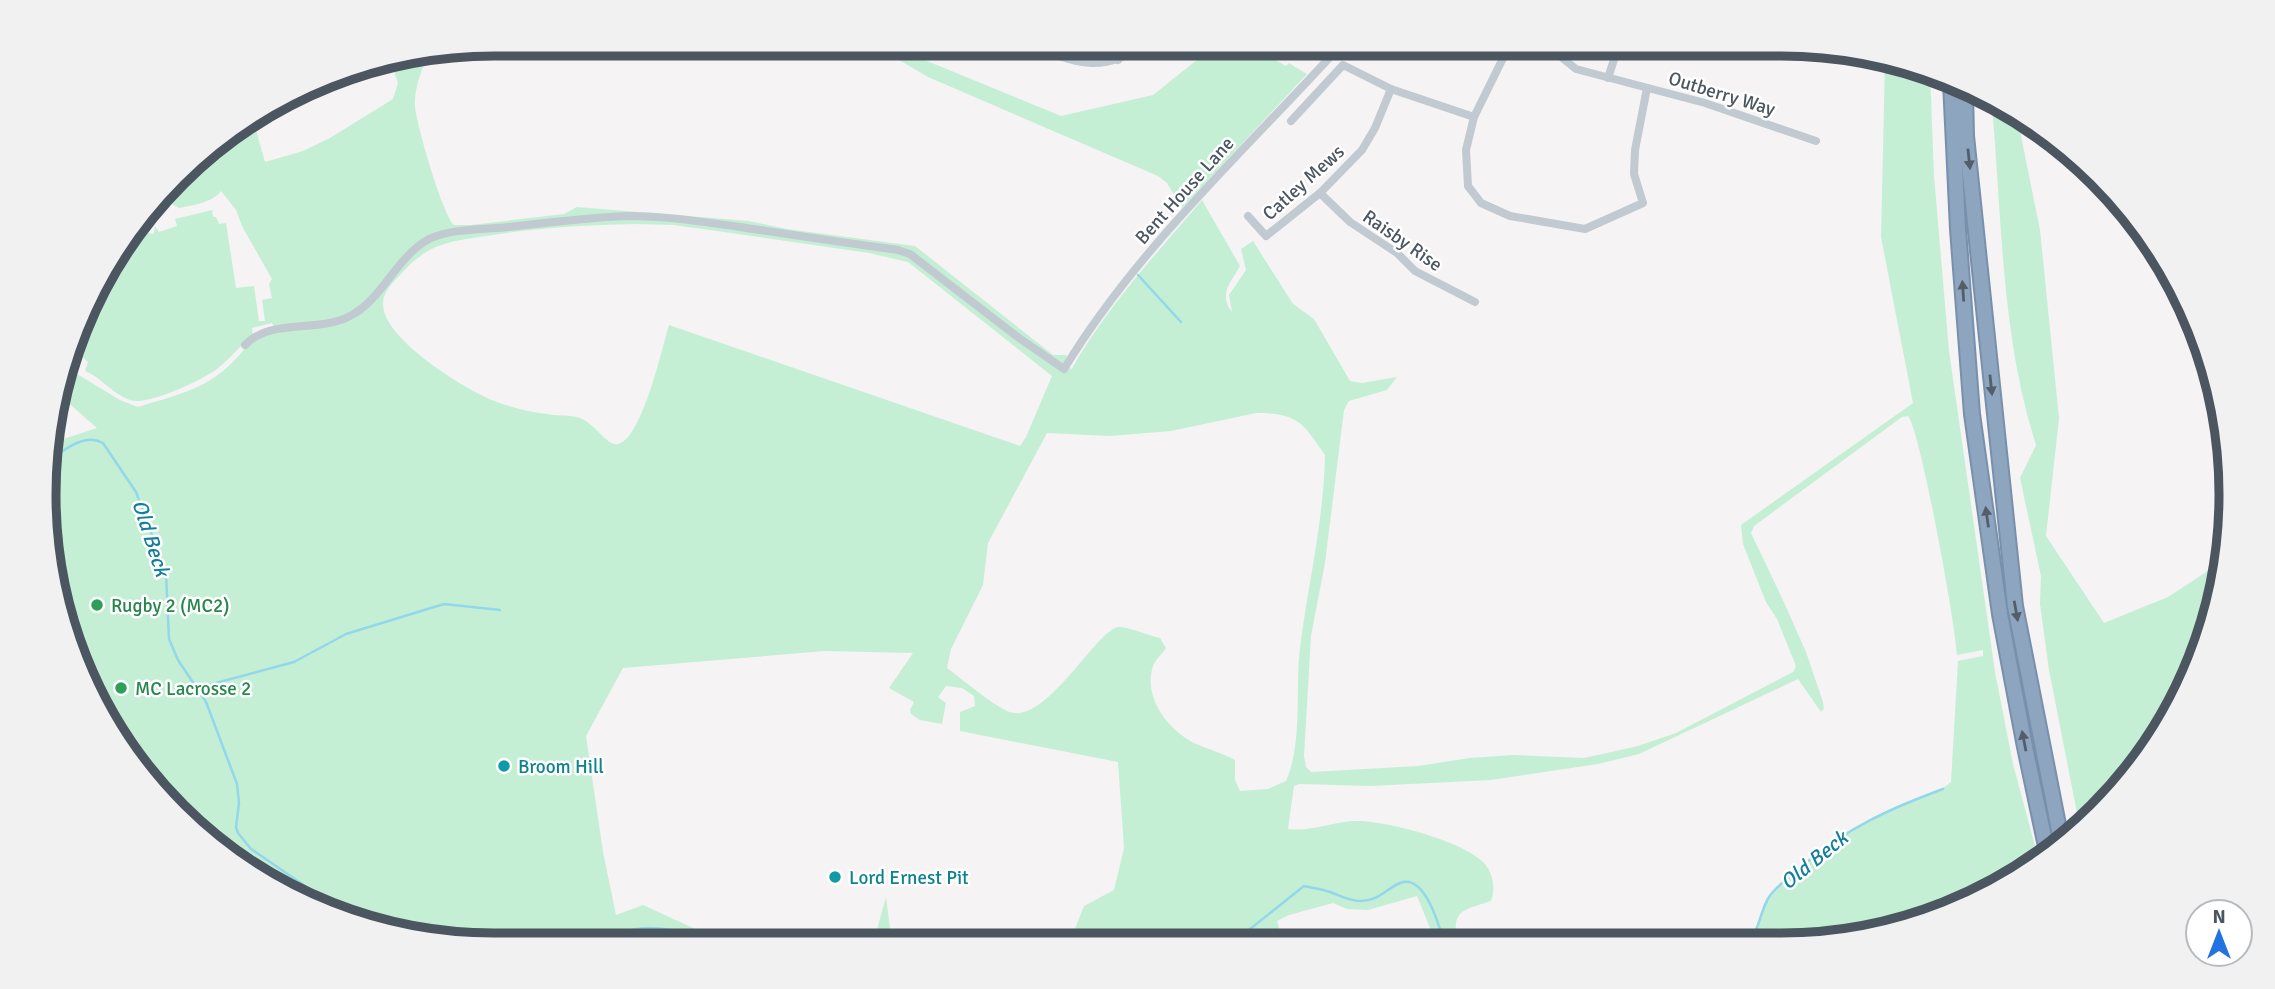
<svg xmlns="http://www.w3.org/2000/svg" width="2275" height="989" font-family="Signika,sans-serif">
<rect width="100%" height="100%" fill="#f5f3f3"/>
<g fill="#c4efd5" fill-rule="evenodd">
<polygon points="872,44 904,44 927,61 1061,116 1153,95 1217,44 1247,44 1286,66 1289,63 1307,74 1182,208 1167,183 1158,176 928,77"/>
<path d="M428,55c-7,17 -14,33 -13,52 2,19 27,106 39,118h17l93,-11 13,-7 172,14 38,8 128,17 138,109h13l5,15c35,-62 85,-116 131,-170l38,66c-9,16 -22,28 -8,46l-3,-17 17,-25 -5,-21 12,-8 40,63 21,15 36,62 12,2 35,-6 -10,13 -38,11 -5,9 -19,153 -14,73 -7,120 2,11 5,5 107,-6 52,-8 43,-3 71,3 54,-12 38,-13 117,-61 3,-6 -19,-47 -11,-17 -23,-58 -2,-19 172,-122 -32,-166 4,-176 41,7 4,2 4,106 15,175 46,321 18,92 26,97 -38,22 -17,-1 -52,32 -94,20 -5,7 -84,1c11,-13 11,-31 20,-44 15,-22 69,-62 93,-75 13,-7 26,-13 39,-19 17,-6 36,-10 50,-22l7,-121 25,-5v-6l-26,5c-1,-28 -37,-226 -49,-239l-6,1 -148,109 -3,7 31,65 24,54 17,50 1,7 -3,3 -23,-33 -159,75 -41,10 -107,16 -120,6 -72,-2 -5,2 -6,43c25,3 46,-8 70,-8 29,0 103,20 124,40 11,10 14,27 9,40 -27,9 -41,9 -33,41l-22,1 -19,-47 -49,14 -21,-1 -14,-6 -44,12 -12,6 4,14 -2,8 -8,-2 -6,2 -196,1 15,-38 30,-16 10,-42 -6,-86 -158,-31v-19l15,-6 -1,-10 -12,-8 -16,-2 -8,11 8,6 -4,21 -22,-4 -9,-6 -1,-4 4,-8 -25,-14 24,-35 -88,-2 -202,17 -37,68 17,116 13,63 27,-10 87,40c-15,0 -30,0 -44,0 -18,-1 -49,-9 -65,0h-126l-146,-24 -151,-87 -94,-114 -56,-166 3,-111 46,-15 -40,-35 10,-25 53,32 18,7c48,-15 76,-19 109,-61h-6c-8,8 -15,16 -24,23 -15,11 -69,37 -87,31 -18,-6 -29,-23 -45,-29l3,-9 -10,-9 -1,-12 27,-72 40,-48 4,5v7l6,1 1,-8 4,6 18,-6 -2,-7 37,-9 1,7h3l3,7 7,-1 10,65 18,-2 5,35h6l-3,-21 10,-2 -3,-14 3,-5 -29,-51 -7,-18 -15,-19c-9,12 -28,14 -42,17l-12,-7 -2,-6 33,-40 56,-32 11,39 38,-11 27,-13 63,-39 5,-16 -8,-22zM634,224l39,1 44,6 152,22 39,9 144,114 -26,61 -6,9 -351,-121c-7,23 -27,114 -51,119 -10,3 -25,-22 -38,-26 -8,-3 -18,-2 -26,-3 -20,-2 -38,-6 -57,-13 -30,-11 -113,-62 -114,-97 -1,-12 10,-23 18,-31 11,-13 26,-25 43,-30 13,-4 28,-6 42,-8 49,-8 98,-11 148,-12zM272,323l4,8 -23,5 -1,-8zM1256,413c42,0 47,10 69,42 -1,65 -17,129 -25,193 -5,40 3,95 -14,133l-18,8 -28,2 -5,-11v-20c-13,-7 -27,-11 -41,-17 -27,-14 -51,-46 -41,-77 2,-6 9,-12 13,-18l-6,-10c-10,-2 -31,-11 -41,-11 -21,1 -68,90 -105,86 -14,-1 -54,-36 -67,-45l4,-19 32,-64 5,-42 59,-110 63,3 61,-5z"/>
<path d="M1992,106l26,15 22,109 19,188 -13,118 58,87 64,-26 49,-32 -10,75 -52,105 -73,78 -4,-5 -29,-148 -9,-66 1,-28 -21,-98 16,-33c-35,-109 -34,-226 -44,-339z"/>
<polygon points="886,897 892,944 873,944"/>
<polygon points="870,932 866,944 831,944"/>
</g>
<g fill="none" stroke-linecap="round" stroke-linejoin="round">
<g stroke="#93d7ea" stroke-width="2.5">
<polyline points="1138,275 1181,322"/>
<path d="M51,458c16,-9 33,-25 52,-15l33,49 30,81 3,66 9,21 28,42 31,82 2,19 -3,24 2,6 13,16 57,39 6,13"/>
<polyline points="197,688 294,662 346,634 444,604 500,610"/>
<polyline points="2132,761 2141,760"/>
<path d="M1749,942c11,-13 11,-31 20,-45 8,-12 21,-20 32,-30 44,-38 88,-58 142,-78"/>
<polyline points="1111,943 1120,941 1126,943"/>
<path d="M1224,943l16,-6 64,-51c8,2 18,3 26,6 11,4 19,9 31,9 17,0 25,-12 39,-18 25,-10 39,43 44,59"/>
<path d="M598,945c8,-4 17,-9 26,-13 26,-9 64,-2 87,13"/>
</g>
<g stroke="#7890ab" stroke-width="18">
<g id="highway">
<polyline points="1951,82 1958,229 1972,414 2000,614 2025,747 2048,856"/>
<polyline points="1965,91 1966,136 2015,606 2062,845"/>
</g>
</g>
<g stroke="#c1cad1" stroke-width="8">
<path d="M1031,44c43,20 73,30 114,0"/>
<polyline points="1111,44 1118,60"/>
<polyline points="1510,44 1474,117 1466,150 1468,186 1481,203 1510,216 1585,229 1643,203 1634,174 1635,150 1647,88"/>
<polyline points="1545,44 1576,69 1705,103 1816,141"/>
<polyline points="1780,44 1784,45"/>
<polyline points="1098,46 1101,44"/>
<polyline points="1608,78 1619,44"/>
<polyline points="1291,121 1343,65 1391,89 1474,117"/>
<polyline points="1320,193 1350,222 1397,253 1415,271 1475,302"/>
<polyline points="1248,216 1266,236 1320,193 1362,150 1375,128 1391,89"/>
<path d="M245,345c25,-27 74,-12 105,-29 32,-16 46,-59 79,-77 23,-11 54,-9 79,-12 40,-4 81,-10 121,-11 38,0 75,6 111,11 53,8 105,16 158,23l12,4 109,84 45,31c75,-123 182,-219 278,-325"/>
</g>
<use href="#highway" stroke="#8da5bf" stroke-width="14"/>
</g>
<defs><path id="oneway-solid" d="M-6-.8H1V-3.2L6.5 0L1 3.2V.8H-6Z" transform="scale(1.75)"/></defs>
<g fill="#525e6a">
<use href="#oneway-solid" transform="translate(1969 159) rotate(84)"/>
<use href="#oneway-solid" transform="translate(1963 291) rotate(-94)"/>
<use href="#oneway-solid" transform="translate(1991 385) rotate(84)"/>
<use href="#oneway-solid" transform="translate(1987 517) rotate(-98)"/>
<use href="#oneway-solid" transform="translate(2016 611) rotate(80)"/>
<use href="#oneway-solid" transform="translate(2024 741) rotate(-101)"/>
</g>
<g fill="#2e9e5b" stroke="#fff" stroke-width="2.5">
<circle cx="97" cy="605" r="7"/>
<circle cx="121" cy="688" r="7"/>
</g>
<g fill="#0f9aa8" stroke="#fff" stroke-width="2.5">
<circle cx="504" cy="766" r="7"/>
<circle cx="835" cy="877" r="7"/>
</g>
<g text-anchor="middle" stroke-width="5" stroke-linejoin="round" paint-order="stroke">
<g font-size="19" fill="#4b5660" stroke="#fff">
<text transform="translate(1722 93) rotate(17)" y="7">Outberry Way</text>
<text transform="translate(1303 182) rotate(-42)" y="7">Catley Mews</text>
<text transform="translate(1184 190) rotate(-48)" y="7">Bent House Lane</text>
<text transform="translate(1403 240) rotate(35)" y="7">Raisby Rise</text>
</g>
<g font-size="19" fill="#27864d" stroke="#fff" text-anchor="start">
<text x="111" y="612">Rugby 2 (MC2)</text>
<text x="135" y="695">MC Lacrosse 2</text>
</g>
<g font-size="19" fill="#0d838f" stroke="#fff" text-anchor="start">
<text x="518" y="773">Broom Hill</text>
<text x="849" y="884">Lord Ernest Pit</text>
</g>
<g font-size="21" font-style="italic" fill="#117e9c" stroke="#fff">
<text transform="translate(151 538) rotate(72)" y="7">Old Beck</text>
<text transform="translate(1814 860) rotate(-39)" y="7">Old Beck</text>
</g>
</g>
<path d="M0 0H2275V989H0ZM494 56H1781A438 438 0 0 1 2219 494V495A438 438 0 0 1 1781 933H494A438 438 0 0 1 56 495V494A438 438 0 0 1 494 56Z" fill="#f1f1f2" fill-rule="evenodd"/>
<path fill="none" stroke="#4b5660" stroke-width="9" d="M494 56H1781A438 438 0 0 1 2219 494V495A438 438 0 0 1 1781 933H494A438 438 0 0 1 56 495V494A438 438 0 0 1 494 56Z"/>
<g transform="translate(2219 933)"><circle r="33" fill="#ffffff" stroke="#b7bbbf" stroke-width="2"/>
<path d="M0-5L12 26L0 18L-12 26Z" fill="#2273e0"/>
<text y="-10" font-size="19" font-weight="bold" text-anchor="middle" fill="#4b5660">N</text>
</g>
</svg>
